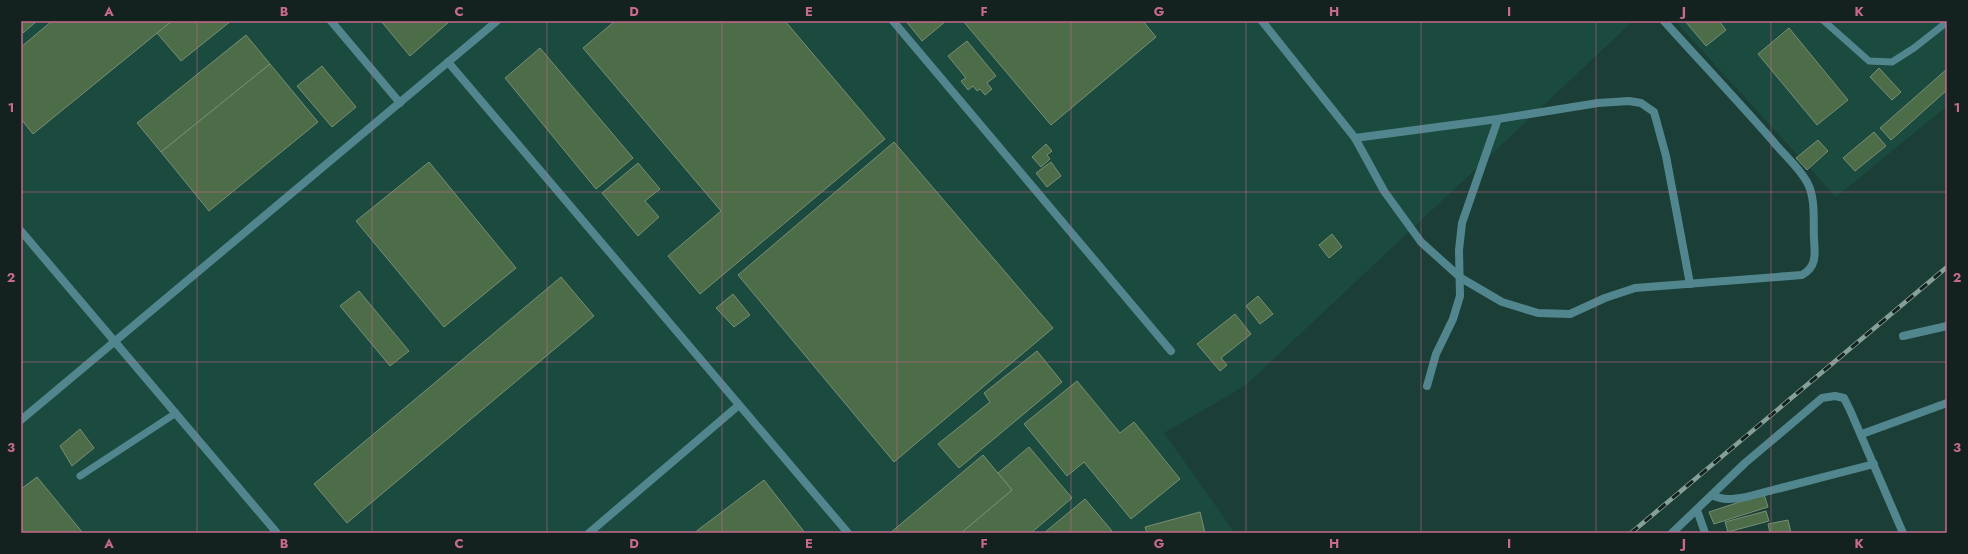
<svg xmlns="http://www.w3.org/2000/svg" width="1968" height="554" font-family="Jost,sans-serif">
<rect width="100%" height="100%" fill="#1b3f36"/>
<g fill="#1b4a3f">
<polygon points="21,21 1633,21 1246,385 1164,433 1235,533 21,533"/>
<polygon points="1675,21 1947,21 1947,106 1836,197"/>
</g>
<g fill="#4d6c48" stroke="#798e75">
<polygon points="21,21 37,21 23,33"/>
<polygon points="52,21 172,21 33,134 21,119 21,47"/>
<polygon points="172,21 231,21 181,61 157,33"/>
<polygon points="381,21 450,21 410,56"/>
<polygon points="615,21 785,21 885,139 700,294 668,256 721,211 583,48"/>
<polygon points="906,21 946,21 922,41"/>
<polygon points="963,21 1143,21 1156,37 1051,125"/>
<polygon points="1685,21 1719,21 1726,30 1706,46"/>
<polygon points="1789,28 1848,100 1817,125 1758,54"/>
<polygon points="246,35 270,64 161,152 137,123"/>
<polygon points="967,41 996,76 987,83 992,89 985,95 980,89 977,91 973,86 968,90 961,81 966,78 948,56"/>
<polygon points="540,48 633,158 596,189 505,78"/>
<polygon points="270,64 318,122 209,211 161,152"/>
<polygon points="322,66 356,107 332,127 297,86"/>
<polygon points="1879,68 1901,92 1892,100 1870,77"/>
<polygon points="1947,69 1947,90 1891,140 1880,128"/>
<polygon points="1874,132 1886,146 1855,171 1843,158"/>
<polygon points="1818,140 1828,151 1807,170 1796,158"/>
<polygon points="894,142 1053,328 894,462 738,275"/>
<polygon points="1046,144 1052,151 1047,155 1050,159 1041,167 1032,157"/>
<polygon points="429,162 516,268 444,327 356,221"/>
<polygon points="1051,162 1061,176 1047,187 1036,173"/>
<polygon points="638,163 660,189 645,201 659,217 638,236 602,193"/>
<polygon points="1332,234 1342,247 1329,258 1319,245"/>
<polygon points="561,277 594,316 347,523 314,484"/>
<polygon points="359,291 409,351 390,366 340,306"/>
<polygon points="733,294 750,315 734,327 716,308"/>
<polygon points="1258,296 1273,314 1260,324 1246,306"/>
<polygon points="1235,314 1251,334 1221,358 1227,365 1220,371 1197,344"/>
<polygon points="1037,351 1062,382 959,468 938,444 990,402 984,393"/>
<polygon points="1077,381 1120,433 1134,422 1180,479 1131,519 1084,462 1067,476 1024,424"/>
<polygon points="80,429 94,448 72,466 60,446"/>
<polygon points="1029,447 1072,498 1031,533 961,533 1012,490 998,473"/>
<polygon points="983,455 1012,490 961,533 890,533"/>
<polygon points="37,477 83,533 21,533 21,489"/>
<polygon points="764,480 805,533 694,533"/>
<polygon points="1764,494 1768,507 1714,524 1709,512"/>
<polygon points="1085,499 1112,531 1109,533 1044,533"/>
<polygon points="1766,511 1769,521 1728,532 1725,522"/>
<polygon points="1200,512 1205,533 1147,533 1145,527"/>
<polygon points="1788,520 1791,533 1770,533 1768,524"/>
</g>
<g fill="none" stroke-linecap="round" stroke-linejoin="round">
<g stroke="#52868f" stroke-width="7">
<polyline points="1824,21 1869,61 1892,62 1914,48 1947,22"/>
<polyline points="80,476 176,413"/>
</g>
<g stroke="#52868f" stroke-width="8">
<polyline points="331,21 400,103"/>
<polyline points="893,21 1171,351"/>
<path d="M1262,21l93,117 29,53 37,51 40,36 41,24 36,11 32,1 35,-16 30,-10 167,-13c15,-8 13,-21 12,-36 -1,-18 2,-41 -7,-57 -9,-16 -24,-28 -35,-42 -35,-40 -72,-79 -108,-119"/>
<polyline points="448,62 848,533"/>
<polyline points="1355,138 1498,119 1598,103 1629,101 1641,103 1654,112 1666,156 1690,284"/>
<polyline points="21,231 277,533"/>
<polyline points="1903,336 1947,326"/>
<polyline points="1427,386 1436,354 1453,319 1460,296 1459,250 1462,223 1498,119"/>
<polyline points="21,420 497,21"/>
<polyline points="1862,434 1947,403"/>
<path d="M1712,495c11,6 22,4 34,2l128,-33"/>
<polyline points="1697,510 1705,533"/>
<polyline points="589,533 739,405"/>
<polyline points="1672,533 1745,463 1822,398 1835,396 1844,398 1850,410 1903,533"/>
</g>
<g stroke="#86a099" stroke-width="4.5">
<polyline id="rail" points="1631,533 1947,267"/>
</g>
<use href="#rail" stroke="#13221e" stroke-width="3" stroke-dasharray="9" stroke-linecap="butt"/>
</g>
<path fill="none" stroke="#c8698f" stroke-width="1" stroke-opacity="0.55" d="M197,21v512M372,21v512M547,21v512M722,21v512M897,21v512M1071,21v512M1246,21v512M1421,21v512M1596,21v512M1771,21v512M21,192h1926M21,362h1926"/>
<rect width="1968" height="554" fill="none" stroke="#13221e" stroke-width="44"/>
<rect x="22" y="22" width="1924" height="510" fill="none" stroke="#c8698f" stroke-width="1.5"/>
<g font-size="13" text-anchor="middle" font-weight="bold" fill="#c8698f">
<text x="109" y="16">A</text>
<text x="284" y="16">B</text>
<text x="459" y="16">C</text>
<text x="634" y="16">D</text>
<text x="809" y="16">E</text>
<text x="984" y="16">F</text>
<text x="1159" y="16">G</text>
<text x="1334" y="16">H</text>
<text x="1509" y="16">I</text>
<text x="1684" y="16">J</text>
<text x="1859" y="16">K</text>
<text x="11" y="112">1</text>
<text x="1957" y="112">1</text>
<text x="11" y="282">2</text>
<text x="1957" y="282">2</text>
<text x="11" y="452">3</text>
<text x="1957" y="452">3</text>
<text x="109" y="548">A</text>
<text x="284" y="548">B</text>
<text x="459" y="548">C</text>
<text x="634" y="548">D</text>
<text x="809" y="548">E</text>
<text x="984" y="548">F</text>
<text x="1159" y="548">G</text>
<text x="1334" y="548">H</text>
<text x="1509" y="548">I</text>
<text x="1684" y="548">J</text>
<text x="1859" y="548">K</text>
</g>
</svg>
